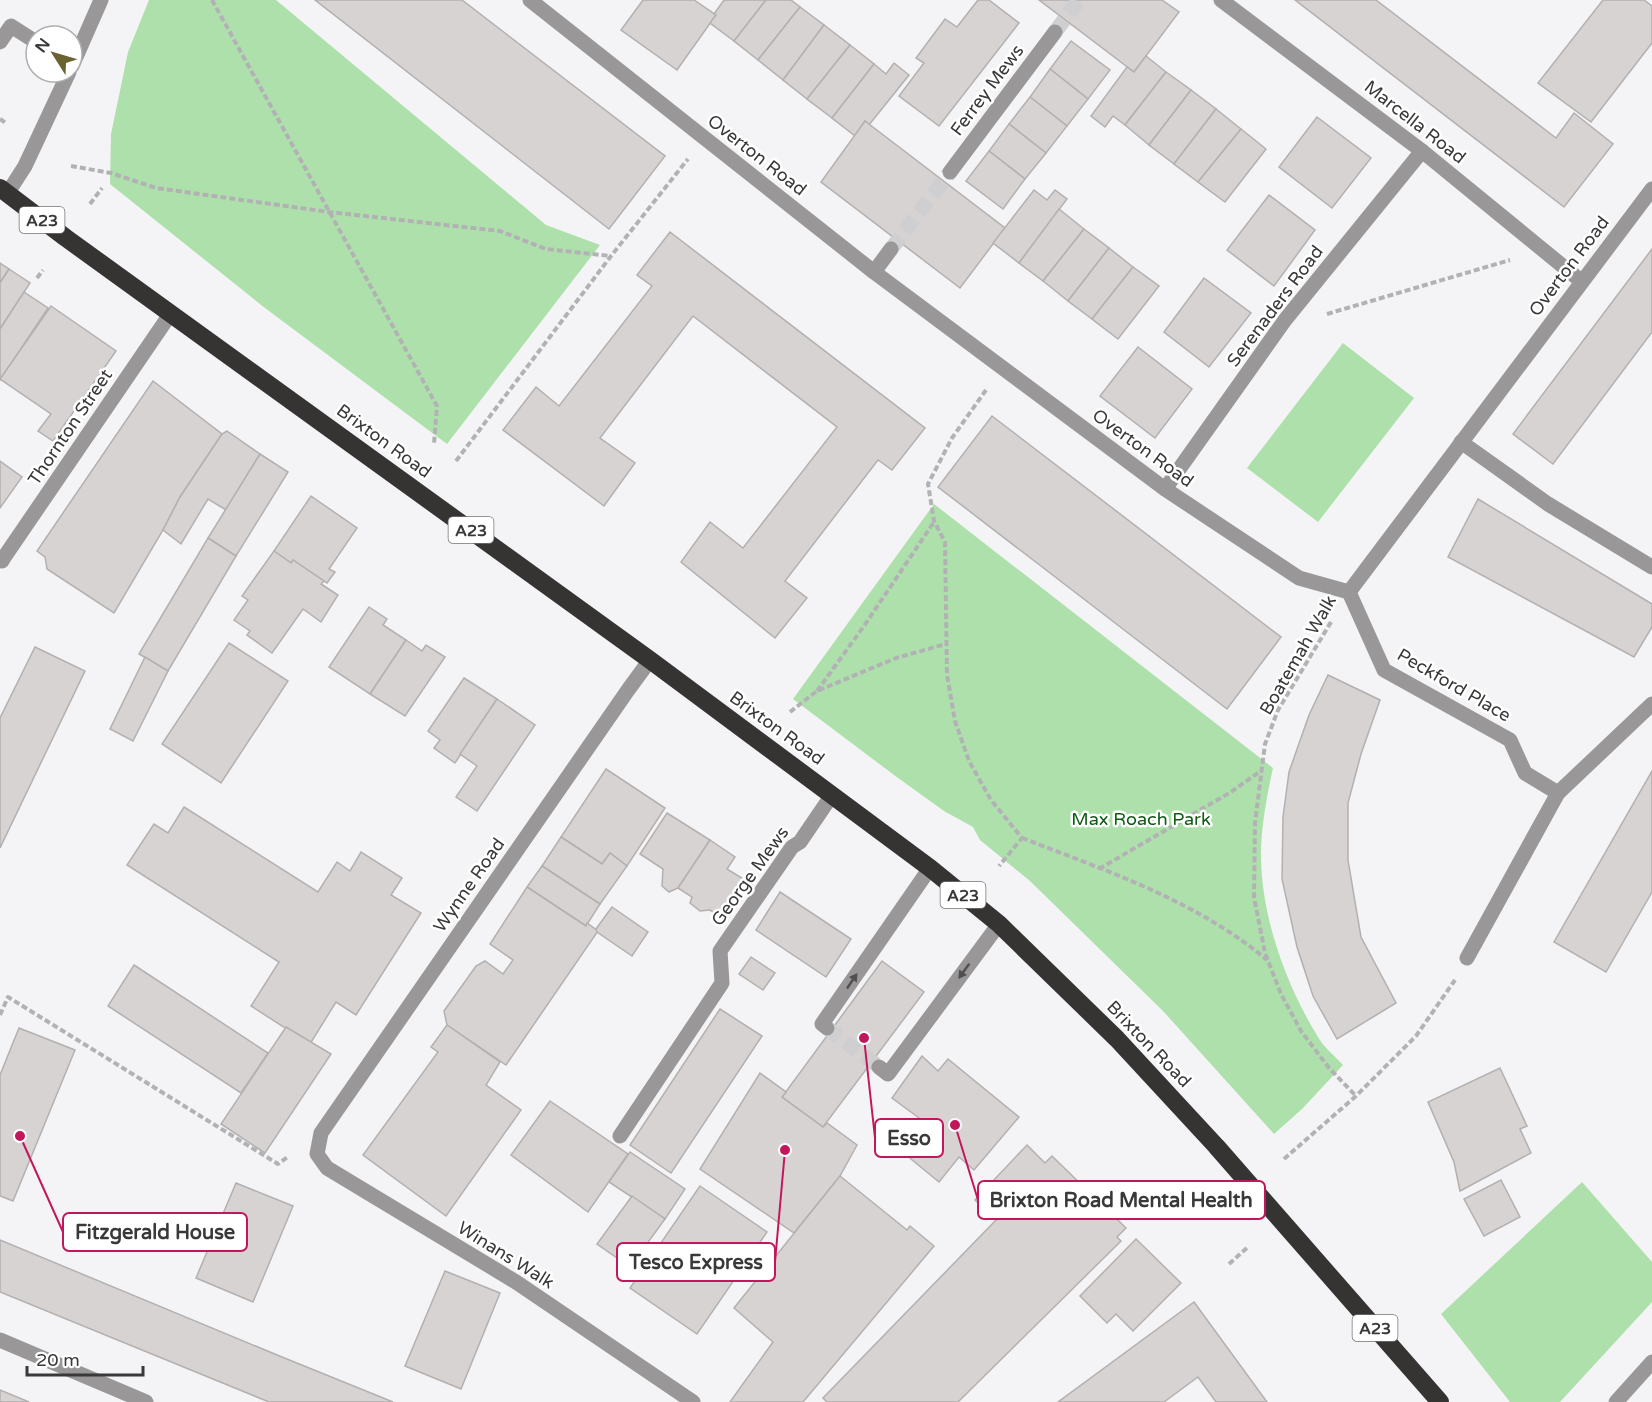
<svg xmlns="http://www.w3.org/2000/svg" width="1652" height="1402" font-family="'Varela Round',sans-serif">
<rect width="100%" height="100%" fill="#f4f4f7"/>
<g fill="#aee0ab">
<polygon points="149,0 276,0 546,225 600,245 447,444 265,308 110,184 111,134 128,52"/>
<polygon points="1343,343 1414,398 1318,522 1247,468"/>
<path d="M934,504l339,264c-6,27 -11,54 -12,82 -1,64 24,133 57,187 6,11 17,19 25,28l-41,44 -28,25 -111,-123 -133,-130 -50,-41 -7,-13 -29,-16 -50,-36 -101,-76z"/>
<polygon points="1582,1182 1652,1262 1652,1302 1560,1402 1510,1402 1441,1314"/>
</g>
<g fill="#d6d3d2" stroke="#b3b0af" stroke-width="1.5">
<polygon points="315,0 462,0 665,156 609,229"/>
<polygon points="643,0 694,0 716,15 677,70 621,30"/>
<polygon points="724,0 766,0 734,41 710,23 716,15 714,14"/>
<polygon points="766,0 791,0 800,7 758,60 734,41"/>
<polygon points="978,0 989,0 1019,23 939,126 899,96 924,63 916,58 945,19 957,27"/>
<polygon points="1039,0 1162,0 1179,12 1134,72"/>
<polygon points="1295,0 1376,0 1556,138 1574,113 1613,144 1564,207"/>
<polygon points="1603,0 1644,0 1652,6 1652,43 1591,122 1538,83"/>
<polygon points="800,7 824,25 783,80 758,60"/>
<polygon points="824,25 850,45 807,99 783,80"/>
<polygon points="1071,41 1110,70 1088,99 1050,69"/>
<polygon points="850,45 874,64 832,118 807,99"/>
<polygon points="1146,56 1166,72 1125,125 1113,116 1105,127 1091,116 1127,67 1134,72"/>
<polygon points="894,63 909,75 869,125 865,121 855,136 832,118 874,64 886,74"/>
<polygon points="1050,69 1088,99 1067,126 1030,97"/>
<polygon points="1166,72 1191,90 1149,145 1125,125"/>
<polygon points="1191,90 1216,109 1174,164 1149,145"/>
<polygon points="1030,97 1067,126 1046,153 1009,124"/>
<polygon points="1216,109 1241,129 1198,182 1174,164"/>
<polygon points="1317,117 1371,158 1332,208 1279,167"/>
<polygon points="865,121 1005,228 960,288 821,182"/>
<polygon points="1009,124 1046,153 1025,179 989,151"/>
<polygon points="1241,129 1266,149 1225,202 1198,182"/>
<polygon points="989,151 1025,179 1003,209 966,181"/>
<polygon points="1034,190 1047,200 1055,190 1067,199 1019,263 993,243"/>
<polygon points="1269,195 1315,230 1274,286 1227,250"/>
<polygon points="1059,209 1084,229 1043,281 1019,263"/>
<polygon points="1084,229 1109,248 1068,301 1043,281"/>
<polygon points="670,232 925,428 892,470 878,460 785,581 807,598 775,638 681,562 710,522 743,548 837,427 693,316 600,438 635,463 604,506 503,430 536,387 559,406 652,286 637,275"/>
<polygon points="1109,248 1133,267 1092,319 1068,301"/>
<polygon points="1652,249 1652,332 1553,464 1513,434"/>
<polygon points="0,263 9,269 0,283"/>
<polygon points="1133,267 1159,286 1118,339 1092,319"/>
<polygon points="9,269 30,283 0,329 0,283"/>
<polygon points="1204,278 1251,313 1209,367 1164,332"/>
<polygon points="24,292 48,308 0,380 0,329"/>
<polygon points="51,306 116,351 53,441 38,431 51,414 0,379"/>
<polygon points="1138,347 1192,389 1155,438 1100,396"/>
<polygon points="153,381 222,434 180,497 163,530 114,613 47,569 45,557 37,551"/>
<polygon points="992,416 1281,637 1227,709 938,487"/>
<polygon points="227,431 260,454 226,510 208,499 181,544 163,530 180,497 222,434"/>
<polygon points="260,454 288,472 236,556 208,538"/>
<polygon points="0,461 22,477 0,508"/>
<polygon points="311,496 357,528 329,569 335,572 327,583 293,560 291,563 274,551"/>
<polygon points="1478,499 1652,604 1652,627 1634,657 1448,557"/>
<polygon points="208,538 236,556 168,671 139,654"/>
<polygon points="274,551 291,563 293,560 324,581 321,584 338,595 321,622 303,609 272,653 247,635 250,631 234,620 248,600 242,596"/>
<polygon points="369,607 387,619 383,625 406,640 370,694 329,667"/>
<polygon points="406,640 422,651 426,645 445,657 405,716 370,694"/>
<polygon points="229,643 288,681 221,783 162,744"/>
<polygon points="35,647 85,671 0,848 0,718"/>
<polygon points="145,657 168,671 133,741 110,729"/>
<polygon points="1328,675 1380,700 1361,754 1348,803 1348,860 1361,937 1396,1003 1337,1039 1313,996 1297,947 1282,879 1283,817 1289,772 1309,715"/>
<polygon points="464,678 497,699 455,763 434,748 440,740 428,731"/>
<polygon points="497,699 535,725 477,811 456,797 477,766 460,754"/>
<polygon points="606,769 665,808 627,866 610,853 602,864 561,837"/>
<polygon points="1652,771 1652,892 1606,972 1554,942"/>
<polygon points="184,807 318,892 337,862 350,871 361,852 402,878 391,895 421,913 356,1015 336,1002 310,1044 251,1006 279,962 127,865 154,824 168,833"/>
<polygon points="667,813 710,840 678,888 669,892 662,886 663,869 640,854"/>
<polygon points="561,837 602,864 610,853 627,866 600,904 542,866"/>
<polygon points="710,840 735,857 727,869 745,880 721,917 710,910 700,911 690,903 692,897 678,888"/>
<polygon points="542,866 600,904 586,926 527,887"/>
<polygon points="527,887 586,926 587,923 598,931 506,1065 447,1025 444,1011 476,966 485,961 503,974 513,960 490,944"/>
<polygon points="780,892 851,939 826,977 756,930"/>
<polygon points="612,907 648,932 632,956 597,932 596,929"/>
<polygon points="751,957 775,973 763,990 739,974"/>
<polygon points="882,961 924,992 823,1127 782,1097"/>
<polygon points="134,965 268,1053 241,1093 108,1006"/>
<polygon points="720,1009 762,1036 671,1173 630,1145"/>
<polygon points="447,1025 500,1062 486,1085 521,1110 446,1216 363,1155 438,1052 431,1047"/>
<polygon points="286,1027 331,1054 265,1153 221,1124"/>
<polygon points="19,1028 75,1050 13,1201 0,1196 0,1075"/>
<polygon points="922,1056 938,1071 948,1059 1019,1117 974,1170 959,1157 939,1182 895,1146 919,1118 892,1098"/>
<polygon points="1500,1068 1527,1126 1520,1129 1531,1153 1460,1191 1454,1162 1428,1102"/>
<polygon points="760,1073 786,1092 782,1097 823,1127 827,1123 857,1145 840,1176 794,1233 700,1169"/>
<polygon points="550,1101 628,1154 588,1212 511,1155"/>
<polygon points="1027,1145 1045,1163 1052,1156 1126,1228 1117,1237 1121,1241 958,1402 827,1402 823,1398 996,1220 975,1200"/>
<polygon points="630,1152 685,1189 665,1219 609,1182"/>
<polygon points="840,1176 907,1230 910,1226 934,1246 803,1402 730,1402 773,1342 734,1308"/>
<polygon points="1501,1180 1520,1217 1484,1236 1464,1199"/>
<polygon points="236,1183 293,1206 253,1302 196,1278"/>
<polygon points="700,1186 767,1232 697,1334 630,1288"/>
<polygon points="632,1196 665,1219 630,1267 597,1244"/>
<polygon points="1136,1239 1181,1283 1133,1331 1116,1314 1107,1323 1080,1296"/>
<polygon points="0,1240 282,1357 393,1402 269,1402 0,1292"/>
<polygon points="445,1271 500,1293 461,1389 405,1366"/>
<polygon points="1194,1302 1267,1402 1216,1402 1198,1377 1164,1402 1058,1402"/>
<polygon points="0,1390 29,1402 0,1402"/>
</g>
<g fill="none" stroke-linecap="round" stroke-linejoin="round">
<g stroke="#cfcfd1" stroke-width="15" stroke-dasharray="15 8" stroke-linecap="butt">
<polyline points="1055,32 1079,0"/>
<polyline points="891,249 950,172"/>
<polyline points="827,1028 879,1067"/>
</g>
<g stroke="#b2b2b5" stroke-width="4" stroke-dasharray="6 3" stroke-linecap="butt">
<polyline points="212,0 437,406 434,444"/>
<polyline points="0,119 7,124"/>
<polyline points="71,166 111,173 156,188 329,212 500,231 546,249 611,256"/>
<polyline points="90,204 102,188"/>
<polyline points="37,278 43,270"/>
<polyline points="1327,314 1510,260"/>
<polyline points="986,390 952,438 928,484 934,521 945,542 947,675 955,721 969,761 991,800 1022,838 999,866"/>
<polyline points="456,461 611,256 688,159"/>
<polyline points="1331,622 1278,710 1265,744 1255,823 1254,897 1265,953 1281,994 1301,1031 1329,1068 1356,1096"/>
<polyline points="817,691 864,626 934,522"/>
<polyline points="790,712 817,691 896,658 946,644"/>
<path d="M1022,838c85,33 175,63 245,122"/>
<polyline points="1099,869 1231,792 1262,770"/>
<polyline points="0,1015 8,997 278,1164 289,1156"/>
<polyline points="1284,1159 1356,1096 1416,1036 1455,980"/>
<polyline points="1229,1264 1249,1246"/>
</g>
<g stroke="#999797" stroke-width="15">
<polyline points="530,0 874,272 1165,489 1299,578 1349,592"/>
<polyline points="1221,0 1422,151 1581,281"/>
<polyline points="0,42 11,26 36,42"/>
<polyline points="72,66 101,0"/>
<polyline points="950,172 1055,32"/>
<polyline points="7,194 25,166 69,72"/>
<polyline points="874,272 891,249"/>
<polyline points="1461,442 1548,504 1652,567"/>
<polyline points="1165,489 1285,320 1422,151"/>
<polyline points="0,559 2,561 5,556 171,313"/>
<polyline points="1349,592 1652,189"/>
<polyline points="1349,592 1384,670 1510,740 1525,773 1558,793"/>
<polyline points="650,660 628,690 321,1133 317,1154 327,1168 516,1282 693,1402"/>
<polyline points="1467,958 1558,793 1652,704"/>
<polyline points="827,1028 822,1024 930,868"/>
<polyline points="879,1067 888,1074 999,924"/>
<polyline points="620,1136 722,983 720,951 792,847 800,842 832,795"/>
<polyline points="0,1340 146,1402"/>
<polyline points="1616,1402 1652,1362"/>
</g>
<polyline stroke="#363333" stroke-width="18" points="0,188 66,238 650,660 930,868 999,924 1117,1039 1216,1146 1440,1402"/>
</g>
<defs><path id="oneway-solid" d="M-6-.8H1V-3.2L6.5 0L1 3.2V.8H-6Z" transform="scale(1.5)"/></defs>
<g fill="#515051">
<use href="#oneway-solid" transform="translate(964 971) rotate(126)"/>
<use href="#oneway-solid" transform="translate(852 981) rotate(-56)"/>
</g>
<g text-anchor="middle" stroke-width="5" stroke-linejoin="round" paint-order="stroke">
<g fill="#fff" stroke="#747475" stroke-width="1.5">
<rect x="19.5" y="207" width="45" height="26" rx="4.5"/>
<rect x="448.5" y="517" width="45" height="26" rx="4.5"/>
<rect x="940.5" y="882" width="45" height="26" rx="4.5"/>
<rect x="1352.5" y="1315" width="45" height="26" rx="4.5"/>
</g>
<g font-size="16" font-weight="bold" fill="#39393a">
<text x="42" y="226">A23</text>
<text x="471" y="536">A23</text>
<text x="963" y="901">A23</text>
<text x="1375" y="1334">A23</text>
</g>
<g font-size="18" fill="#39393a" stroke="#fff">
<text transform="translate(987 90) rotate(-53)" y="6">Ferrey Mews</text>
<text transform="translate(1415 122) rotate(38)" y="6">Marcella Road</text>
<text transform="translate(757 155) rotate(38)" y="6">Overton Road</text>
<text transform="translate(1569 266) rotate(-53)" y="6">Overton Road</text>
<text transform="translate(1275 306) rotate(-53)" y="6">Serenaders Road</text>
<text transform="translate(70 427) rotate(-56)" y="6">Thornton Street</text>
<text transform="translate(384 441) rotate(36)" y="6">Brixton Road</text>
<text transform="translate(1143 448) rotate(36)" y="6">Overton Road</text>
<text transform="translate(1298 655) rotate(-60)" y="6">Boatemah Walk</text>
<text transform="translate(1454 685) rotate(30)" y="6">Peckford Place</text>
<text transform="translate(777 728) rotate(36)" y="6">Brixton Road</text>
<text transform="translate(750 876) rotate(-54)" y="6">George Mews</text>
<text transform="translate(469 885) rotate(-55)" y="6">Wynne Road</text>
<text transform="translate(1149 1044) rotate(46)" y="6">Brixton Road</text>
<text transform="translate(506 1255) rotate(32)" y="6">Winans Walk</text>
</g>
<g font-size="18" fill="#0f5b13" stroke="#fff">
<text x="1141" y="825">Max Roach Park</text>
</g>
</g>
<path fill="none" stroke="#c2185b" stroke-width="2" d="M864 1038L875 1138M955 1125L978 1200M20 1136L63 1232M785 1150L775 1262"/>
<g fill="#c2185b" stroke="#fff" stroke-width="2">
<circle cx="864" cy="1038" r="6"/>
<circle cx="955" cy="1125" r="6"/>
<circle cx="20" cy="1136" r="6"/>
<circle cx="785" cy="1150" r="6"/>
</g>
<g fill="#fff" stroke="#c2185b" stroke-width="2">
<rect x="875" y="1119" width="68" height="38" rx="6"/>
<rect x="978" y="1181" width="287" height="38" rx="6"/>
<rect x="63" y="1213" width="184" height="38" rx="6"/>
<rect x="617" y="1243" width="158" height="38" rx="6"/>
</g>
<g font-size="20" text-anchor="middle" font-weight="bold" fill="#39393a">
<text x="909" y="1145">Esso</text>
<text x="1121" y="1207">Brixton Road Mental Health</text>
<text x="155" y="1239">Fitzgerald House</text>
<text x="696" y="1269">Tesco Express</text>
</g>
<g transform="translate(54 54) rotate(307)"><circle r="28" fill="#ffffff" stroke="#b0b0b0" stroke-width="1.5"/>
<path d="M0-4.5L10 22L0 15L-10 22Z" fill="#6a622f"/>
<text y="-9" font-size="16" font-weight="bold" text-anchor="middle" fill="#39393a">N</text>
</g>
<path d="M27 1366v9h116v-9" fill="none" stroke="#39393a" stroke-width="3"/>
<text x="36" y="1366" font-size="18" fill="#39393a" stroke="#ffffff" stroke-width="4.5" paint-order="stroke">20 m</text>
</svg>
